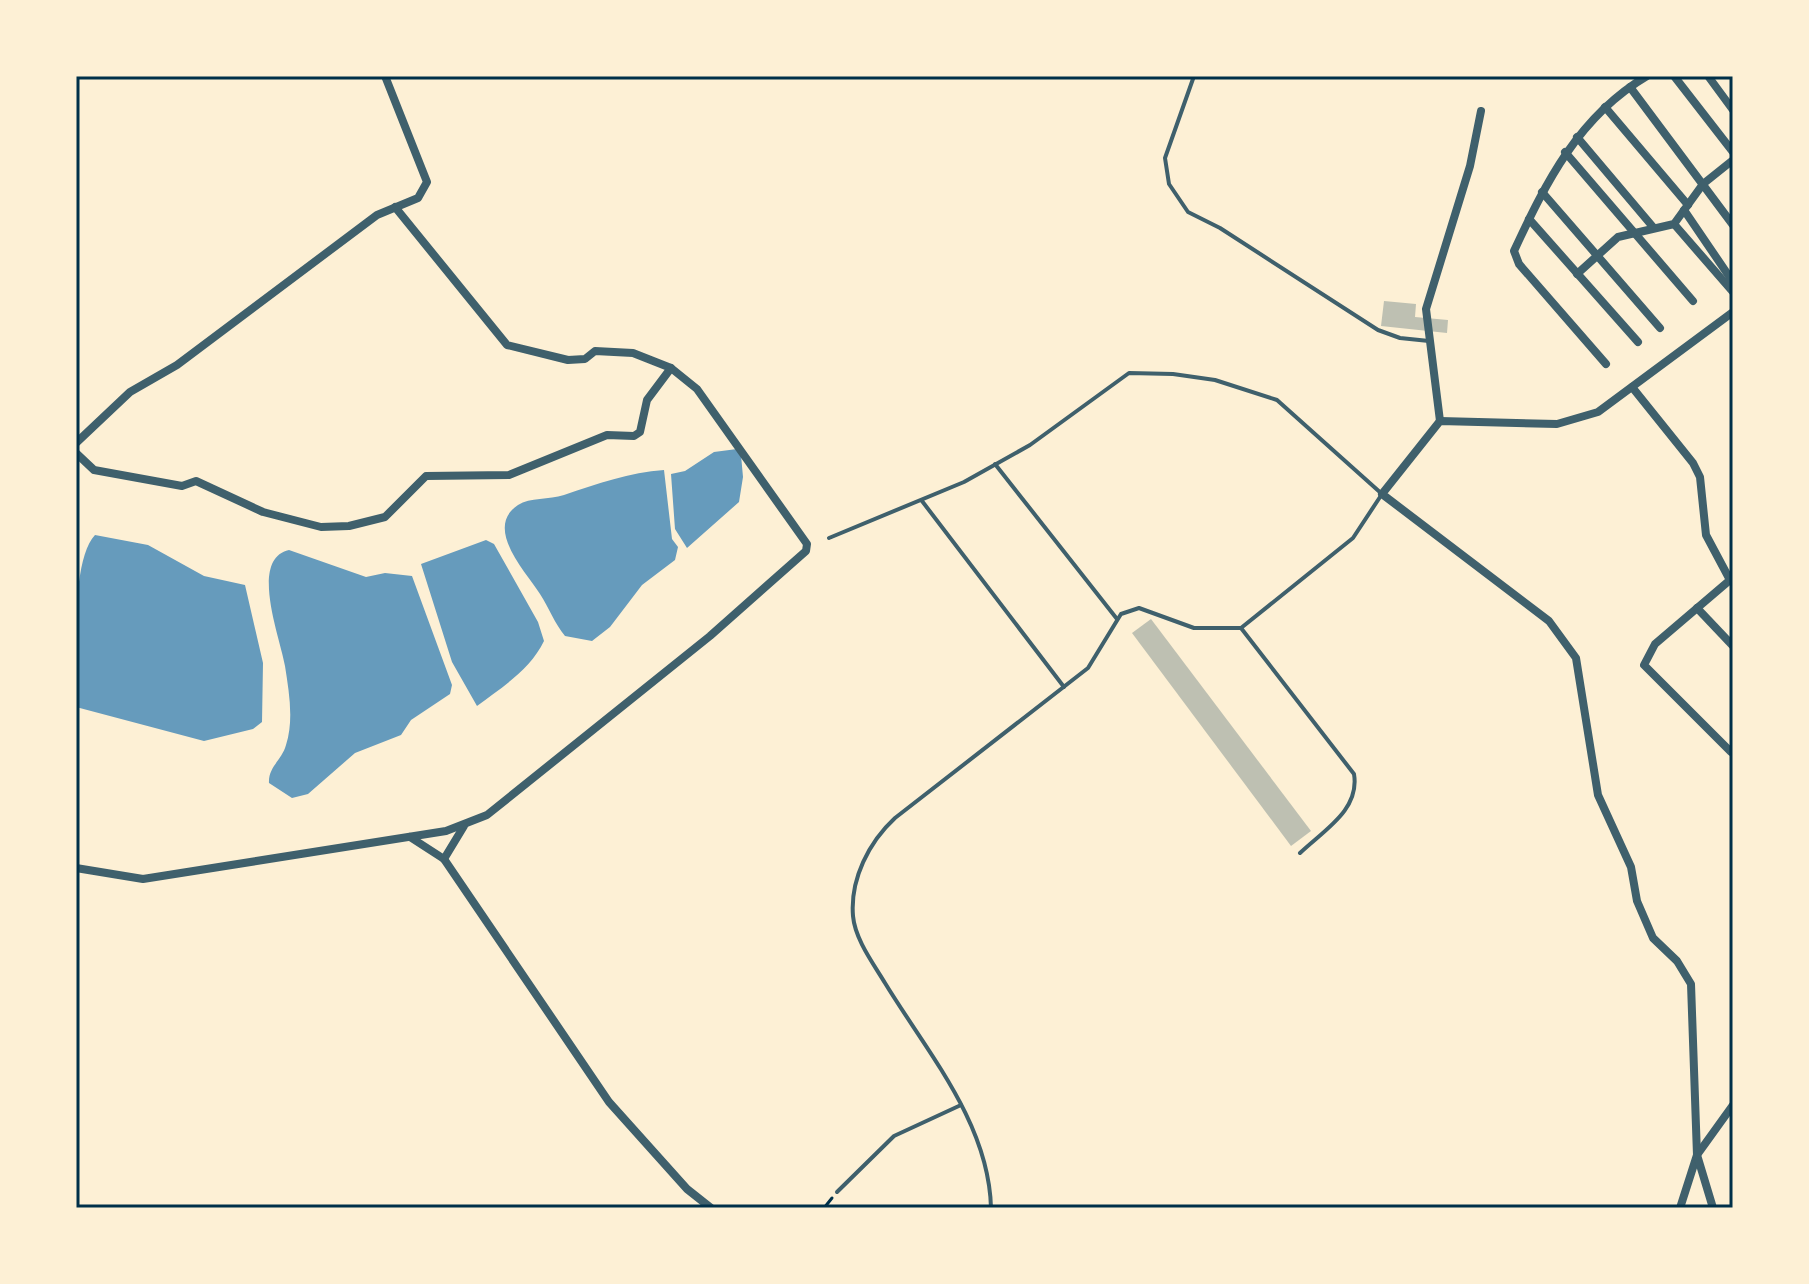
<svg xmlns="http://www.w3.org/2000/svg" width="1809" height="1284" font-family="Rubik,sans-serif">
<rect width="100%" height="100%" fill="#fdf0d5"/>
<g fill="#669bbc">
<polygon points="737,449 741,455 743,477 739,502 687,548 675,529 671,474 685,471 714,452"/>
<path d="M664,470l8,69 6,8 -3,13 -33,25 -32,42 -18,14 -27,-5c-10,-12 -16,-28 -25,-42 -13,-21 -57,-66 -22,-89 12,-8 31,-5 46,-10 33,-11 66,-23 100,-25z"/>
<path d="M95,535l53,10 56,31 41,9 18,78 -1,59 -9,7 -49,12 -128,-34c0,-38 -6,-146 19,-172z"/>
<path d="M486,540l8,4 44,78 6,19c-14,29 -42,46 -67,65l-25,-44 -31,-98z"/>
<path d="M289,550l77,27 19,-4 27,3 40,109 -2,9 -39,26 -10,15 -46,18 -47,41 -16,4 -23,-15c-1,-16 13,-23 17,-38 8,-25 3,-53 -1,-79 -5,-29 -36,-107 4,-116z"/>
</g>
<g fill="#bec0b2">
<polygon points="1384,301 1416,304 1415,317 1448,320 1447,333 1381,326"/>
<polygon points="1151,619 1311,831 1291,846 1132,633"/>
</g>
<g fill="none" stroke-linecap="round" stroke-linejoin="round">
<polyline stroke="#003049" stroke-width="3" points="824,1208 832,1198"/>
<g stroke="#3f606c" stroke-width="4">
<polyline points="1194,76 1165,158 1169,184 1188,212 1220,228 1378,330 1400,338 1429,341"/>
<polyline points="995,464 1117,619"/>
<polyline points="922,501 1064,687"/>
<path d="M829,538l135,-56 66,-37 99,-72 44,1 42,6 62,20 105,94 -29,44 -112,90h-47l-55,-20 -18,6 -33,54 -193,150c-26,24 -45,61 -42,98 2,23 20,47 32,67 42,69 104,140 106,225"/>
<path d="M1241,628l113,146c6,36 -30,56 -54,79"/>
<polyline points="837,1192 894,1136 961,1105"/>
</g>
<g stroke="#3f606c" stroke-width="8">
<polyline points="1674,76 1733,152"/>
<polyline points="1708,76 1733,110"/>
<polyline points="1630,87 1733,225"/>
<polyline points="1605,107 1688,205"/>
<polyline points="1577,137 1653,227"/>
<polyline points="1565,152 1693,301"/>
<polyline points="1542,192 1660,328"/>
<polyline points="1684,210 1733,282"/>
<polyline points="1529,219 1638,342"/>
<polyline points="1674,224 1733,292"/>
<polyline points="1577,274 1618,237 1674,224 1703,184 1733,160"/>
<path d="M1606,364l-87,-100 -5,-13c32,-69 65,-135 133,-175"/>
<polyline points="1632,387 1693,463 1700,477 1706,535 1730,580 1655,644 1644,665 1731,752"/>
<polyline points="1440,421 1426,309 1470,166 1481,111"/>
<polyline points="76,443 130,392 177,365 377,215 418,198 427,182 385,76"/>
<polyline points="76,453 94,470 182,486 196,481 263,512 321,527 349,526 385,517 426,476 509,475 607,435 634,436 640,432 647,400 671,368"/>
<polyline points="1697,608 1733,646"/>
<polyline points="410,837 444,859 609,1102 687,1189 711,1208"/>
<polyline points="444,859 464,826"/>
<polyline points="76,868 143,879 446,831 487,815 710,636 806,551 807,544 697,389 671,368 633,353 595,351 585,359 568,360 507,345 395,207"/>
<polyline points="1680,1208 1697,1155 1733,1105"/>
<polyline points="1713,1208 1697,1155 1691,984 1677,961 1653,938 1637,901 1631,867 1598,795 1576,658 1549,621 1382,494 1440,421 1557,424 1598,412 1733,312"/>
</g>
</g>
<rect width="1809" height="1284" fill="none" stroke="#fdf0d5" stroke-width="156"/>
<rect x="78" y="78" width="1653" height="1128" fill="none" stroke="#003049" stroke-width="3"/>
</svg>
